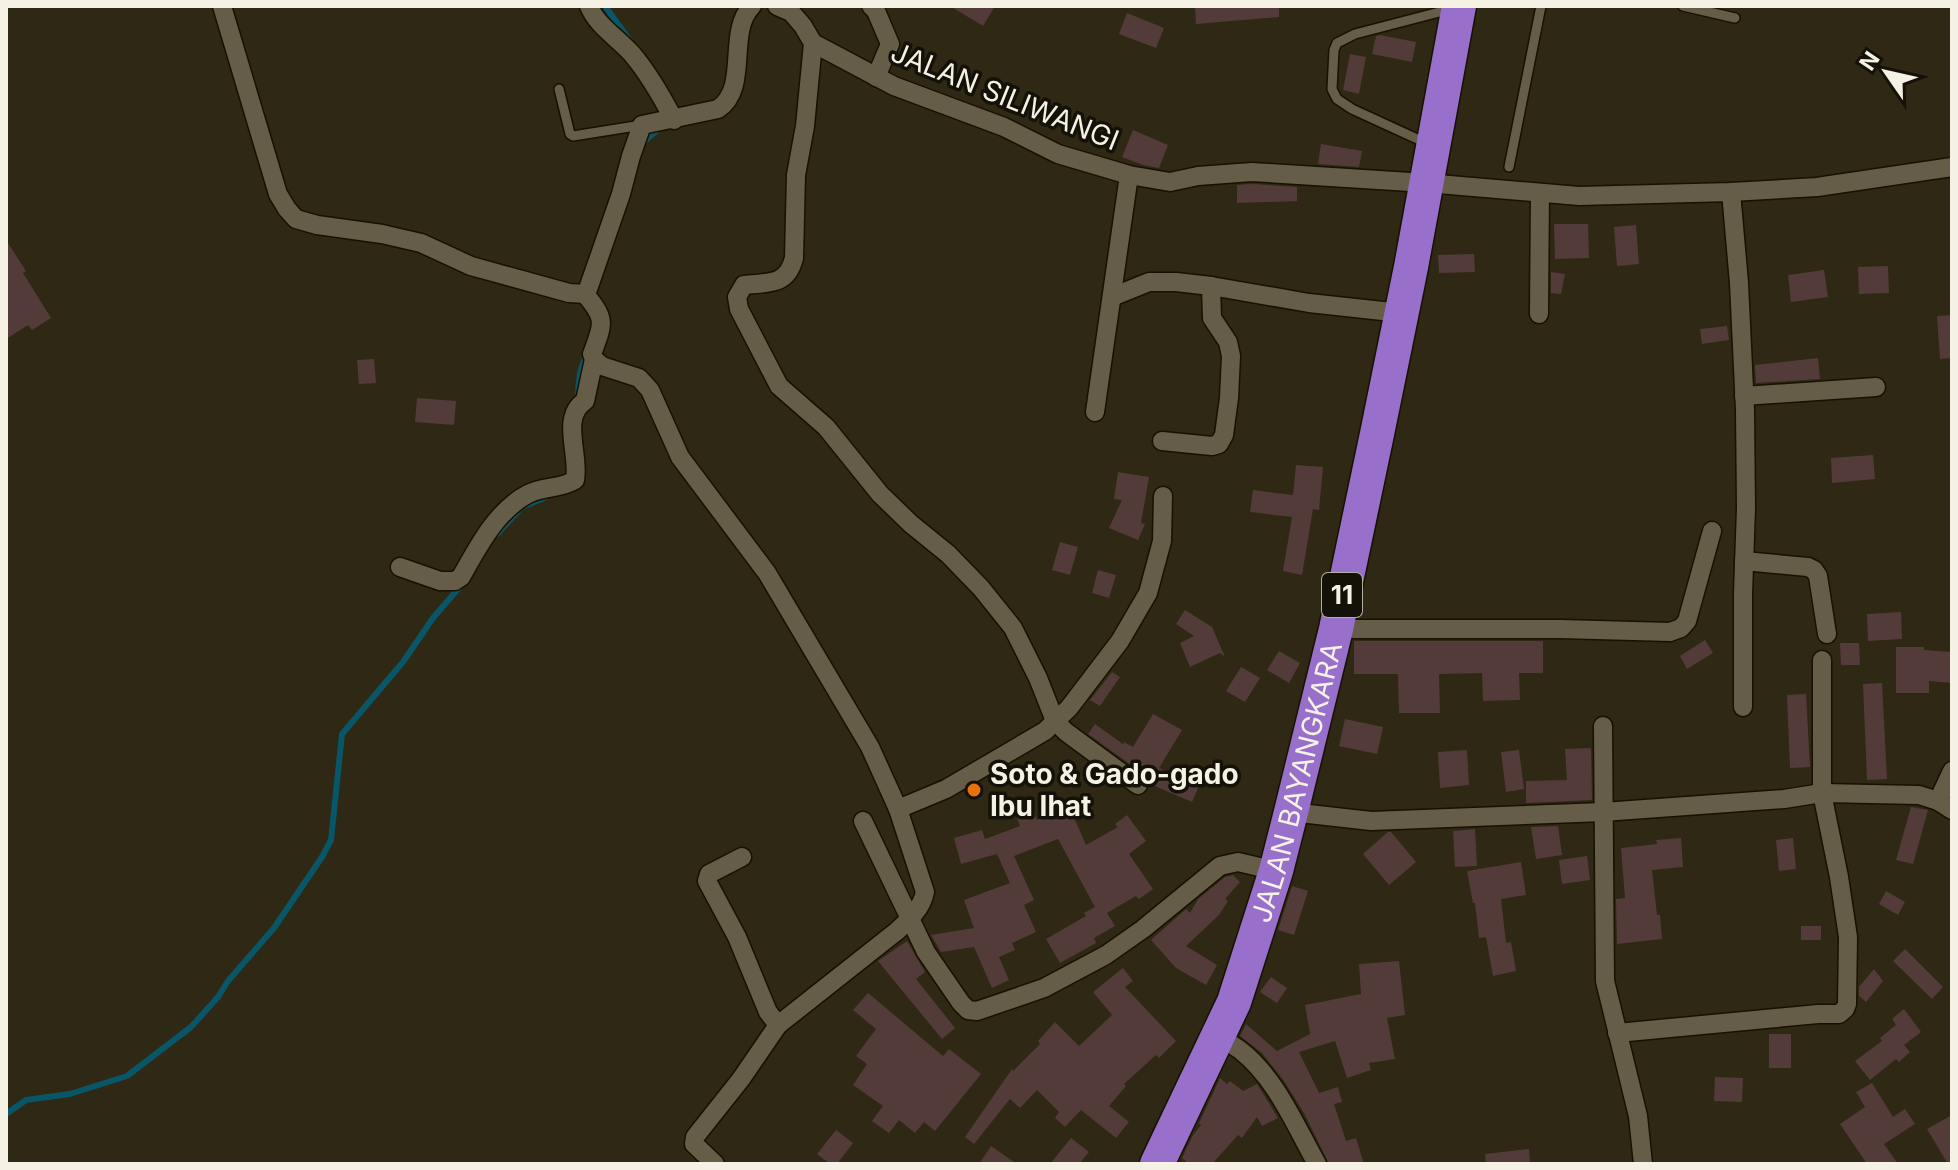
<svg xmlns="http://www.w3.org/2000/svg" width="1958" height="1170" font-family="Inter,sans-serif">
<rect width="100%" height="100%" fill="#2f2814"/>
<g fill="none" stroke-linecap="round" stroke-linejoin="round">
<g stroke="#095668" stroke-width="6">
<polyline points="605,6 631,42"/>
<polyline points="640,145 662,126"/>
<path d="M578,398c0,-15 2,-31 9,-44"/>
<polyline points="497,534 522,507 544,498"/>
<polyline points="6,1114 26,1100 70,1094 127,1076 191,1027 218,997 228,981 274,928 322,857 331,840 342,734 403,662 433,618 463,583"/>
</g>
</g>
<g fill="#533b39">
<polygon points="950,6 995,6 983,26"/>
<polygon points="1195,6 1279,6 1279,17 1196,24"/>
<polygon points="1127,13 1164,28 1156,48 1119,34"/>
<polygon points="1380,35 1416,42 1412,62 1372,54 1376,36"/>
<polygon points="1350,54 1366,57 1359,94 1343,90"/>
<polygon points="1133,130 1168,145 1159,168 1143,165 1122,157"/>
<polygon points="1321,144 1362,151 1359,167 1318,164"/>
<polygon points="1252,184 1297,187 1297,201 1237,203 1237,185"/>
<polygon points="1554,224 1588,224 1589,258 1555,259"/>
<polygon points="1636,225 1639,264 1617,266 1614,227"/>
<polygon points="6,240 26,271 23,273 51,318 32,330 28,325 6,339"/>
<polygon points="1474,254 1475,272 1439,273 1438,255"/>
<polygon points="1888,266 1889,293 1859,294 1858,267"/>
<polygon points="1824,270 1828,297 1791,302 1788,275"/>
<polygon points="1551,272 1565,274 1561,294 1551,293"/>
<polygon points="1952,315 1952,358 1940,359 1937,316"/>
<polygon points="1727,326 1729,340 1702,344 1700,329"/>
<polygon points="1818,358 1820,379 1756,383 1755,365"/>
<polygon points="374,359 376,383 359,384 357,360"/>
<polygon points="417,398 456,401 454,425 415,422"/>
<polygon points="1873,455 1875,479 1832,483 1831,458"/>
<polygon points="1296,465 1323,467 1319,510 1313,509 1302,575 1283,571 1292,517 1250,512 1253,490 1293,495"/>
<polygon points="1118,472 1149,477 1141,523 1145,524 1138,540 1109,528 1122,500 1114,499"/>
<polygon points="1060,542 1078,547 1070,575 1052,570"/>
<polygon points="1098,570 1116,575 1109,598 1092,593"/>
<polygon points="1185,610 1212,627 1225,657 1220,653 1190,667 1180,643 1194,636 1176,624"/>
<polygon points="1901,612 1902,639 1868,641 1867,614"/>
<polygon points="1705,640 1713,653 1687,669 1680,656"/>
<polygon points="1354,641 1543,641 1543,673 1519,673 1520,700 1483,701 1482,673 1439,674 1440,713 1399,713 1398,674 1354,674"/>
<polygon points="1840,643 1859,643 1860,665 1841,665"/>
<polygon points="1896,647 1924,647 1924,650 1952,652 1952,683 1929,681 1929,693 1896,693"/>
<polygon points="1279,651 1300,663 1289,683 1267,670"/>
<polygon points="1241,667 1260,678 1245,702 1226,691"/>
<polygon points="1112,672 1120,677 1100,706 1090,700"/>
<polygon points="1882,683 1887,779 1867,780 1863,684"/>
<polygon points="1806,694 1810,767 1790,768 1787,695"/>
<polygon points="1153,714 1182,730 1159,768 1199,786 1192,802 1150,784 1145,775 1088,734 1095,724 1123,744 1124,742 1133,747"/>
<polygon points="1345,719 1383,727 1377,754 1339,746"/>
<polygon points="1591,748 1592,800 1526,803 1526,781 1567,780 1565,749"/>
<polygon points="1467,750 1469,785 1440,788 1438,752"/>
<polygon points="1519,750 1524,789 1506,792 1501,752"/>
<polygon points="1030,801 1037,820 1069,806 1086,845 1118,827 1115,824 1127,815 1146,841 1129,854 1153,889 1139,899 1136,896 1107,913 1115,926 1094,938 1096,943 1060,963 1046,939 1086,916 1084,913 1095,907 1058,839 1014,856 1034,900 1024,905 1036,932 1012,943 1015,950 999,957 1009,980 992,988 974,947 941,952 931,935 974,928 964,900 1010,883 997,854 961,864 954,838 982,830 985,839 1020,826 1013,807"/>
<polygon points="1911,807 1928,810 1913,864 1896,860"/>
<polygon points="1558,826 1562,855 1536,859 1531,827"/>
<polygon points="1475,829 1477,866 1455,867 1453,831"/>
<polygon points="1388,832 1391,832 1416,862 1389,885 1363,854"/>
<polygon points="1681,838 1683,867 1652,870 1657,915 1660,915 1662,939 1617,944 1616,899 1625,898 1621,848 1657,844 1656,840"/>
<polygon points="1793,838 1796,869 1779,871 1776,840"/>
<polygon points="1587,856 1590,880 1562,884 1559,860"/>
<polygon points="1521,862 1526,895 1501,899 1506,943 1511,942 1516,971 1493,976 1486,937 1479,938 1475,903 1473,903 1467,871"/>
<polygon points="1233,875 1240,882 1225,899 1228,901 1219,915 1186,946 1217,965 1206,985 1176,968 1151,940 1186,909 1190,913 1198,899 1225,877"/>
<polygon points="1292,886 1308,891 1294,935 1278,930"/>
<polygon points="1886,891 1905,902 1898,915 1879,904"/>
<rect x="1801" y="926" width="20" height="14"/>
<polygon points="907,941 925,972 916,979 955,1028 942,1039 878,961"/>
<polygon points="1905,949 1943,987 1932,999 1893,961"/>
<polygon points="1399,961 1405,1015 1387,1018 1395,1059 1369,1063 1371,1070 1347,1078 1335,1041 1299,1052 1319,1093 1338,1087 1342,1102 1334,1104 1346,1141 1356,1138 1364,1164 1329,1164 1304,1113 1284,1081 1262,1053 1240,1036 1246,1024 1277,1051 1310,1034 1305,1005 1361,994 1359,964"/>
<polygon points="1123,968 1133,981 1125,987 1176,1041 1159,1058 1156,1055 1124,1084 1126,1086 1109,1106 1129,1122 1116,1138 1081,1110 1065,1127 1055,1118 1059,1112 1037,1090 1020,1108 1010,1099 974,1144 965,1137 1012,1069 1013,1071 1040,1044 1038,1041 1055,1022 1079,1046 1112,1015 1093,992"/>
<polygon points="1874,969 1883,981 1866,1002 1859,996 1859,987"/>
<polygon points="1271,977 1287,988 1277,1003 1260,992"/>
<polygon points="868,993 943,1056 949,1049 981,1074 935,1131 924,1122 915,1133 899,1120 889,1133 872,1121 883,1106 853,1085 867,1064 856,1056 876,1029 853,1010"/>
<polygon points="1904,1009 1921,1032 1904,1045 1910,1052 1899,1062 1896,1059 1870,1080 1855,1061 1882,1041 1880,1038 1896,1025 1892,1019"/>
<rect x="1769" y="1034" width="22" height="34"/>
<polygon points="1715,1077 1743,1078 1742,1102 1714,1101"/>
<polygon points="1220,1078 1227,1084 1230,1081 1243,1091 1257,1084 1278,1118 1262,1126 1257,1117 1242,1138 1238,1135 1212,1164 1189,1164 1182,1158 1193,1135 1201,1125 1199,1123"/>
<polygon points="1872,1083 1893,1117 1905,1109 1915,1124 1884,1144 1898,1164 1867,1164 1840,1124 1865,1107 1856,1092"/>
<polygon points="1952,1115 1952,1164 1948,1164 1927,1129"/>
<polygon points="836,1130 853,1143 837,1164 830,1164 817,1154"/>
<polygon points="1071,1138 1089,1152 1079,1164 1050,1164"/>
<polygon points="991,1146 1017,1164 979,1164"/>
<polygon points="1529,1149 1530,1164 1486,1164 1485,1154"/>
</g>
<g fill="none" stroke-linecap="round" stroke-linejoin="round">
<g stroke="#171101" stroke-width="12">
<g id="lane">
<polyline points="1683,6 1735,18"/>
<polyline points="559,89 570,134 573,136 642,125"/>
<polyline points="1426,143 1352,109 1337,99 1332,89 1334,50 1337,43 1355,34 1451,9"/>
<polyline points="1509,167 1541,6"/>
</g>
</g>
<g stroke="#171101" stroke-width="21">
<g id="street">
<polyline points="222,6 278,194 287,209 296,219 317,225 382,234 421,243 471,266 569,293 585,294"/>
<path d="M589,6c8,20 29,32 43,48 17,20 30,43 42,66"/>
<polyline points="777,6 791,12 803,26 813,43 894,86 1004,127 1058,154 1129,175 1170,182 1198,176 1252,172 1426,183 1579,196 1731,192 1817,187 1952,167"/>
<polyline points="871,6 876,11 890,44 876,77"/>
<path d="M813,43l-8,83 -9,49 -2,83c-7,28 -25,24 -50,27l-7,12 2,12 40,77 47,41 54,67 31,30 37,30 33,34 32,40 25,50 17,43 11,11 72,53"/>
<polyline points="1731,192 1739,283 1745,410 1746,508 1743,594 1743,707"/>
<polyline points="1211,286 1309,303 1401,313"/>
<path d="M585,294l3,-5 33,-95 10,-38 11,-31 76,-16c32,-21 8,-77 34,-103"/>
<polyline points="1112,297 1149,282 1176,282 1211,286 1212,318 1228,342 1231,356 1229,398 1224,435 1219,444 1212,446 1162,441"/>
<polyline points="1539,314 1540,193"/>
<path d="M594,359l8,7 37,12 11,12 30,67 87,116 103,174 28,62 27,83c-3,16 -16,28 -28,39l-119,94 -37,54 -46,58 -1,7 21,20"/>
<polyline points="1744,396 1876,387"/>
<polyline points="1095,412 1129,175"/>
<polyline points="1744,561 1808,567 1814,570 1818,576 1827,634"/>
<path d="M400,567l40,14h15l6,-4c17,-30 35,-66 67,-83 15,-8 33,-5 47,-14 5,-25 -15,-63 10,-79l9,-42 -2,-5c11,-30 15,-34 -7,-60"/>
<polyline points="1336,629 1560,629 1670,632 1681,628 1687,621 1712,531"/>
<polyline points="1603,726 1605,981 1638,1116 1643,1164"/>
<polyline points="1938,801 1952,771"/>
<polyline points="898,809 946,789 1045,731 1069,708 1120,641 1148,593 1162,541 1163,496"/>
<polyline points="1291,812 1371,821 1603,812 1784,799 1822,793 1919,795 1938,801 1952,810"/>
<polyline points="863,821 926,952 961,1003 968,1010 977,1011 1044,988 1106,955 1143,929 1220,866 1238,862 1276,871"/>
<polyline points="742,857 709,874 707,881 737,937 768,1012 778,1025"/>
<polyline points="1617,1033 1818,1014 1839,1014 1845,1009 1847,1004 1848,937 1839,877 1822,793 1822,660"/>
<path d="M1219,1037c7,4 14,8 21,13 36,28 55,75 77,114"/>
</g>
</g>
<g stroke="#171101" stroke-width="37">
<g id="highway">
<path id="s1" d="M1157,1164l77,-162 42,-131 15,-59 45,-183 41,-195 34,-167 48,-261"/>
</g>
</g>
<use href="#lane" stroke="#655d47" stroke-width="9"/>
<use href="#street" stroke="#655d47" stroke-width="18"/>
<use href="#highway" stroke="#986fca" stroke-width="34"/>
</g>
<circle fill="#e8710a" stroke="#141109" stroke-width="3" cx="974" cy="790" r="8"/>
<g text-anchor="middle" stroke-width="7" stroke-linejoin="round" paint-order="stroke">
<rect fill="#141109" stroke="#b2aea2" stroke-width="2" x="1322" y="573" width="40" height="44" rx="6"/>
<g font-size="26" font-weight="bold" fill="#f5f1e4">
<text x="1342" y="604">11</text>
</g>
<g font-size="28" fill="#f5f1e4" stroke="#141109">
<text transform="translate(1005 96) rotate(22)" y="10">JALAN SILIWANGI</text>
<text dy="10" stroke="none"><textPath href="#s1" startOffset="408">JALAN BAYANGKARA</textPath></text>
</g>
<g font-size="28" font-weight="bold" fill="#f5f1e4" stroke="#141109" text-anchor="start">
<text x="990" y="784">Soto &amp; Gado-gado<tspan x="990" dy="32">Ibu Ihat</tspan></text>
</g>
</g>
<rect width="1958" height="1170" fill="none" stroke="#f5f1e4" stroke-width="16"/>
<g transform="translate(1886 72) rotate(304)" stroke="#141109" stroke-width="6" paint-order="stroke">
<path d="M0-6L14 30L0 20L-14 30Z" fill="#f5f1e4"/>
<text y="-12" font-size="22" font-weight="bold" text-anchor="middle" fill="#f5f1e4">N</text>
</g>
</svg>
